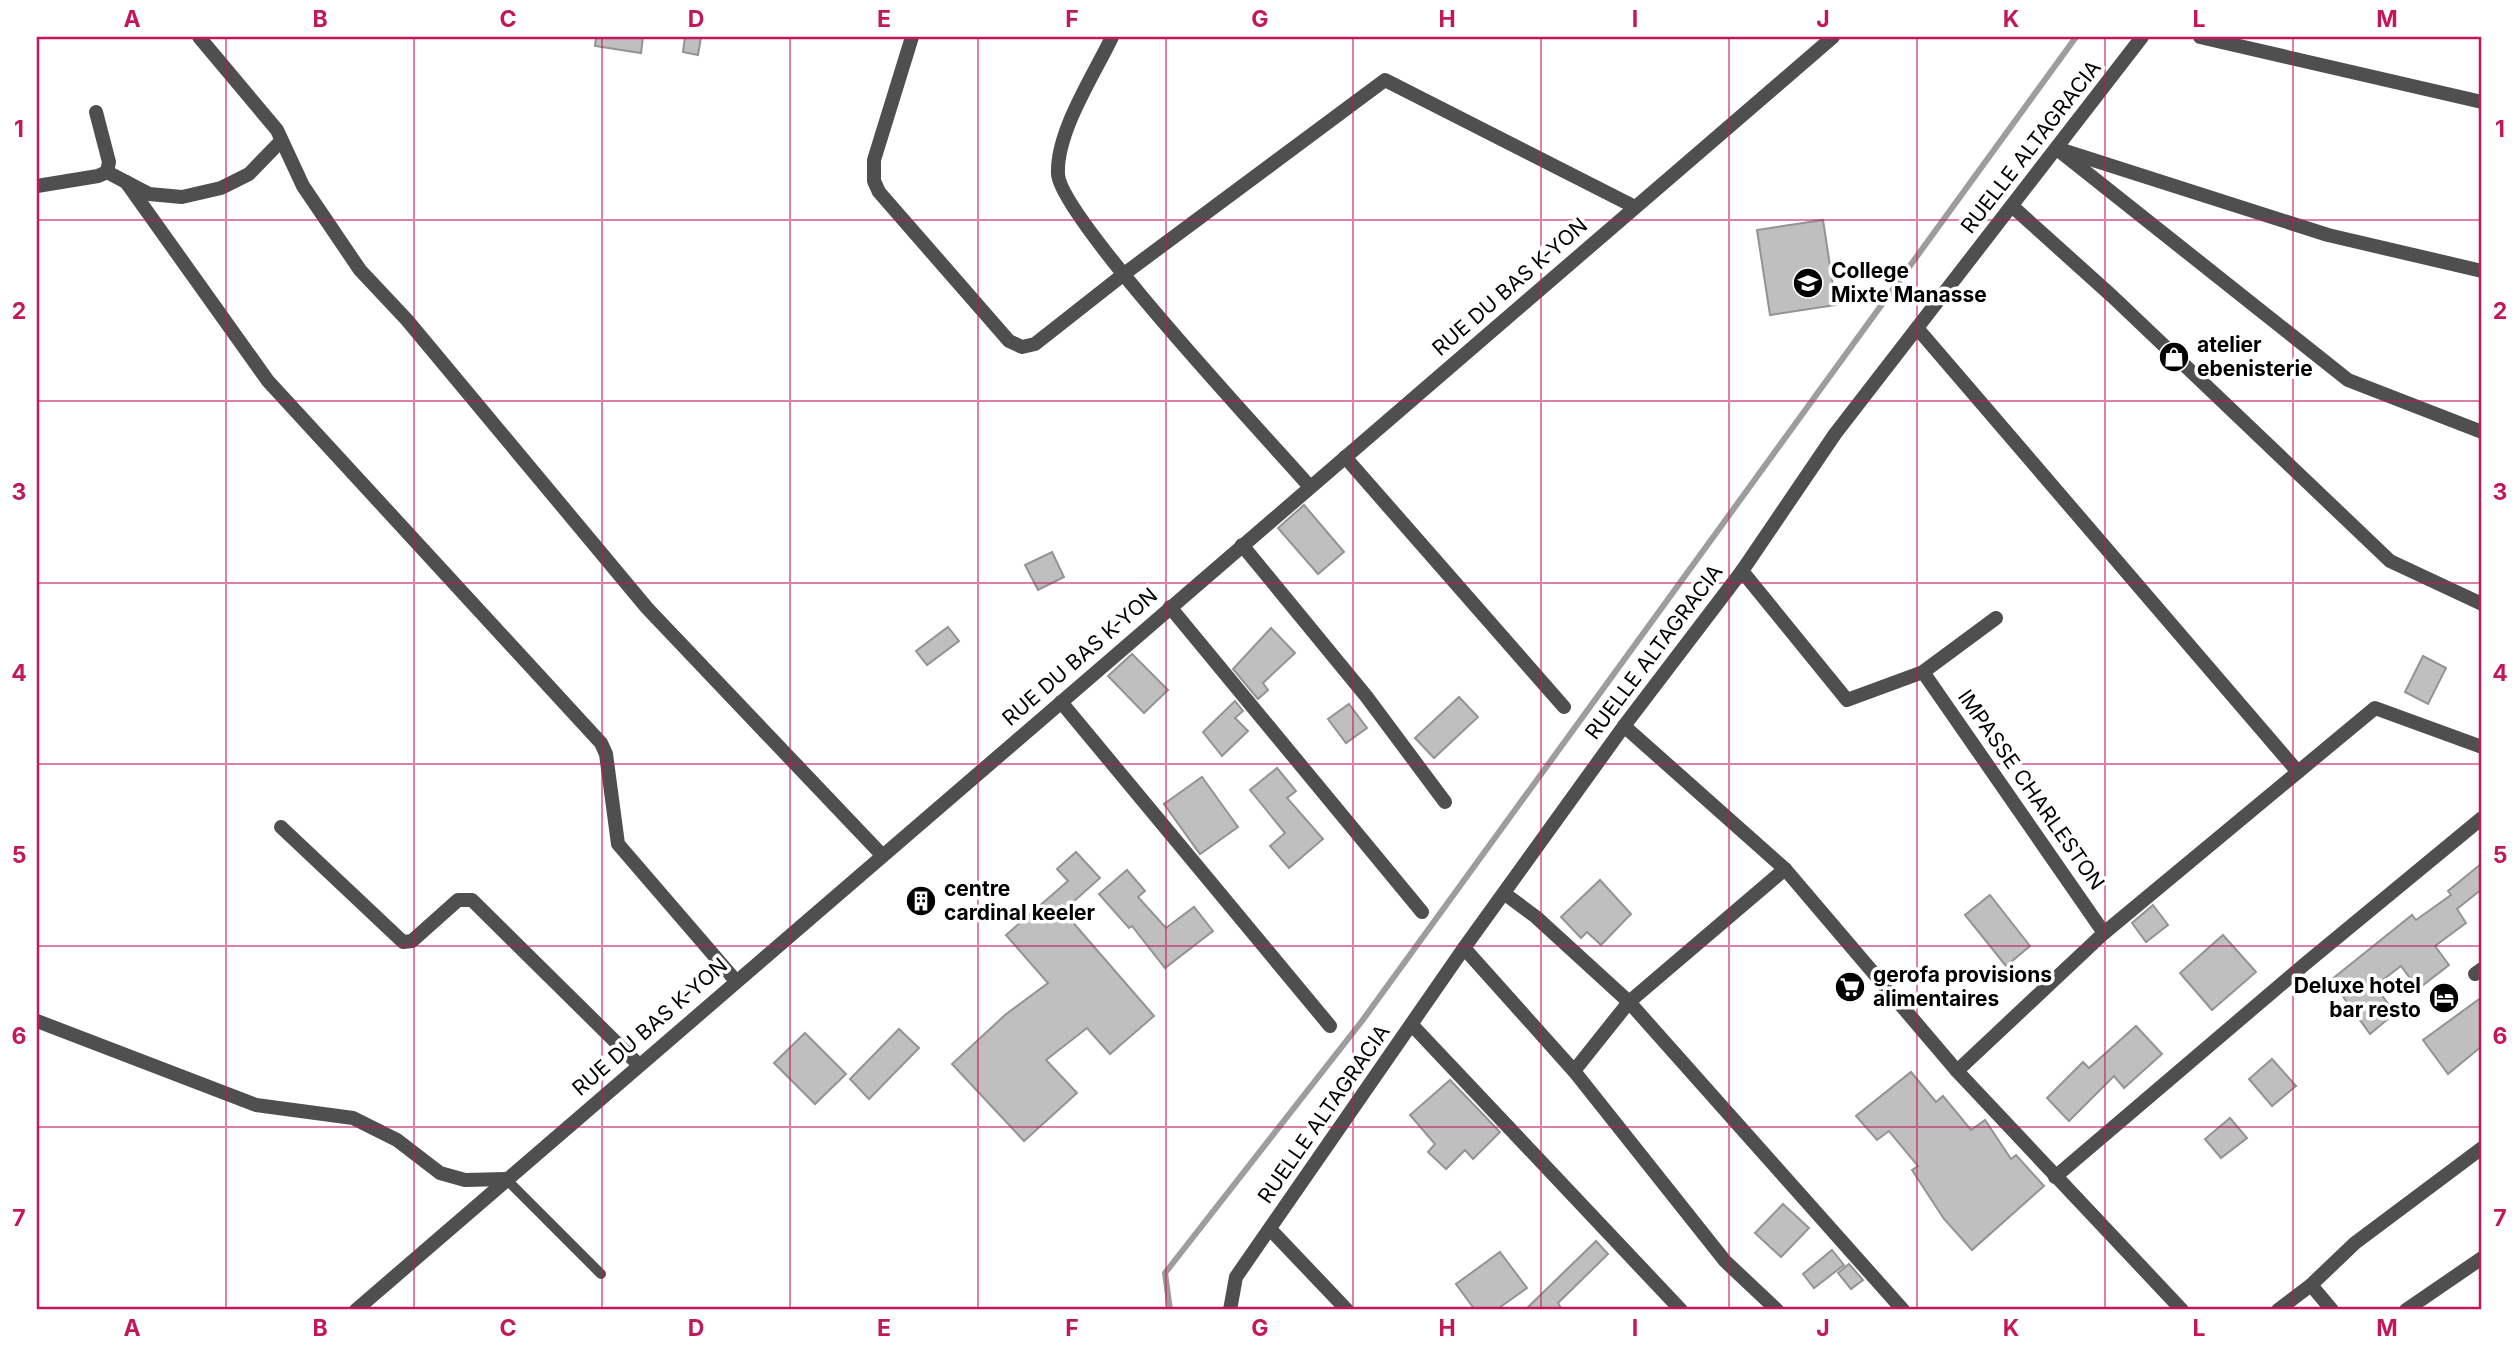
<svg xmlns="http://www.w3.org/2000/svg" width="2519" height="1347" font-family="Inter,sans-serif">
<rect width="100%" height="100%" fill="#fff"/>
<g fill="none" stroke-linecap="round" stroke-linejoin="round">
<polyline stroke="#9d9d9d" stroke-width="6" points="1170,1310 1165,1273 1362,1021 2076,37"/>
</g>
<g fill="#bfbfbf" stroke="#939393" stroke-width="2">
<polygon points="596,37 643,37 641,53 595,46"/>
<polygon points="685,37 701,37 698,55 683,52"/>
<polygon points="1823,220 1836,305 1770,315 1757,230"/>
<polygon points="1304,505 1344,552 1318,574 1278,528"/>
<polygon points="1052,552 1064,577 1038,590 1025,565"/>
<polygon points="948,627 959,641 927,665 916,651"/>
<polygon points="1271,628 1295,653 1263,683 1268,690 1258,699 1233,669"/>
<polygon points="1132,654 1168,690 1144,713 1108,676"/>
<polygon points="2423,656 2446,668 2428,704 2405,692"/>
<polygon points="1459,697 1478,717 1434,758 1415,738"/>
<polygon points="1235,701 1243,711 1235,718 1248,731 1222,756 1203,732"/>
<polygon points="1349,704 1367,728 1346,743 1328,719"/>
<polygon points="1277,768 1296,791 1287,798 1323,839 1289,868 1270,846 1285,833 1250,790"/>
<polygon points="1202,777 1238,827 1200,854 1164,804"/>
<polygon points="1076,852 1100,878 1063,911 1154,1016 1110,1054 1087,1028 1046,1060 1077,1093 1024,1141 952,1064 1005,1015 1048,983 1006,935 1068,881 1057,869"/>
<polygon points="2482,863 2482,889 2457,909 2466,923 2435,946 2449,965 2418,989 2401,966 2375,986 2395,1013 2370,1034 2331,980 2412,915 2416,920 2451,895 2448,891"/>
<polygon points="1127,870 1145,891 1138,897 1166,928 1194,907 1213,931 1165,968 1132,926 1129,928 1099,894"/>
<polygon points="1600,880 1631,914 1601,945 1587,932 1581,938 1561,917"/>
<polygon points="1990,895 2030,946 2006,966 1965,915"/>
<polygon points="2153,905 2168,925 2146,942 2132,923"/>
<polygon points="2223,935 2256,972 2212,1010 2180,973"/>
<polygon points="2482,997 2482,1046 2448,1074 2423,1040"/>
<polygon points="2136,1026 2162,1054 2124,1088 2114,1076 2069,1121 2047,1098 2083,1062 2089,1068"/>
<polygon points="899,1029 919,1048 869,1099 850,1079"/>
<polygon points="805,1033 846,1074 815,1104 774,1063"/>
<polygon points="2272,1059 2296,1086 2272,1106 2249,1079"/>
<polygon points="1911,1072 1936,1102 1943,1096 1971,1130 1985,1120 2011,1159 2016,1155 2044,1186 1972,1250 1944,1219 1912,1170 1918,1166 1889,1131 1877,1140 1856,1116"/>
<polygon points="1450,1080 1500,1132 1473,1159 1465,1150 1446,1169 1428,1152 1435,1144 1410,1115"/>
<polygon points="2230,1118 2247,1138 2221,1158 2205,1139"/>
<polygon points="1783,1204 1809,1228 1781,1257 1755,1233"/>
<polygon points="1596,1241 1608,1254 1558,1303 1562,1310 1525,1310"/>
<polygon points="1832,1250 1844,1265 1814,1288 1803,1274"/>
<polygon points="1500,1252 1527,1288 1496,1310 1475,1310 1456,1284"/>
<polygon points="1849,1264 1863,1280 1851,1289 1838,1273"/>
</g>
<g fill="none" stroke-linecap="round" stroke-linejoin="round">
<polyline stroke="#4f4f4f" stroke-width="10" points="506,1179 601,1274"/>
<g stroke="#4f4f4f" stroke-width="14">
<polyline points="199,37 277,130 303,186 360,270 407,320 647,608 882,855"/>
<polyline points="912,37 874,160 874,181 879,192 1009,341 1022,347 1035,344 1124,274 1385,80 1635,207"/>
<path d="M1112,37c-18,38 -56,95 -54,137 2,43 211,266 252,313"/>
<polyline points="2200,37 2482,102"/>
<polyline points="96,112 109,162 107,172"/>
<polyline points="2057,149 2348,380 2482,432"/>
<polyline points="2065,151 2328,235 2482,271"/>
<polyline points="107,172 149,194 182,197 221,188 249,174 281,141"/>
<polyline points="126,182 268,381 601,743 606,754 618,844 736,981"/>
<polyline points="37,186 98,176 107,172"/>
<polyline points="2013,207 2113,297 2390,561 2482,604"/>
<polyline points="1917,328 2298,772"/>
<polyline points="1345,457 1564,707"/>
<polyline points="1242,545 1366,696 1445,802"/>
<polyline points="1742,571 1847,700 1923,672 1996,618"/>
<polyline points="1170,607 1422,912"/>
<polyline points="1923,672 2104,933"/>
<polyline points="1061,702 1330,1026"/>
<polyline points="1624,726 1785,869 1957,1071 2182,1310"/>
<polyline points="281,827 403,942 412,941 458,900 472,900 639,1065"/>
<polyline points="1505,894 1536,917 1629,1002 1903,1310"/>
<polyline points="1464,948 1574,1071 1725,1261 1777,1310"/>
<polyline points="2475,974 2482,969"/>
<polyline points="37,1021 256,1105 353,1118 397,1140 440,1173 465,1180 506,1179"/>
<polyline points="1412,1025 1681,1310"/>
<polyline points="1574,1071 1629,1002 1785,869"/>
<polyline points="1957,1071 2104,933 2375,708 2482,747"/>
<polyline points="2055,1177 2305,964 2482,818"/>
<polyline points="1270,1229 1347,1310"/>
<polyline points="2311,1285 2332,1310"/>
<polyline points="356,1310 1833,37"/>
<polyline points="1230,1310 1236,1277 1464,948 1624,726 1742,571 1835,434 2142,37"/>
<polyline points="2278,1310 2311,1285 2355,1243 2482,1148"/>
<polyline points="2406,1310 2482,1258"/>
</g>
</g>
<path fill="none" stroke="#c2185b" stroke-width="2" stroke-opacity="0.55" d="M226,37v1273M414,37v1273M602,37v1273M790,37v1273M978,37v1273M1166,37v1273M1353,37v1273M1541,37v1273M1729,37v1273M1917,37v1273M2105,37v1273M2293,37v1273M37,220h2445M37,401h2445M37,583h2445M37,764h2445M37,946h2445M37,1127h2445"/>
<defs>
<g id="school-disc" transform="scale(1.575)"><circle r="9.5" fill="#000" stroke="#fff"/><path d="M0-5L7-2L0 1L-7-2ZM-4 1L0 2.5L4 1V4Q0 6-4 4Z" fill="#fff"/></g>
<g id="shop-disc" transform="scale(1.575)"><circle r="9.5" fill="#000" stroke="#fff"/><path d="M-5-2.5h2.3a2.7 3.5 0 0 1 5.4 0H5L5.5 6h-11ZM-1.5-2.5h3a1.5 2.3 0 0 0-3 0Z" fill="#fff"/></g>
<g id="building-disc" transform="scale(1.575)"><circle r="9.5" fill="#000" stroke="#fff"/><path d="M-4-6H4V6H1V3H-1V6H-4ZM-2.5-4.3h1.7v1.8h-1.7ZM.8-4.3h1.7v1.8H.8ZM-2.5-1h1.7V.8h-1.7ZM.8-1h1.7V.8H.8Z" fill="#fff"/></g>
<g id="supermarket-disc" transform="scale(1.575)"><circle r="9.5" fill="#000" stroke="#fff"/><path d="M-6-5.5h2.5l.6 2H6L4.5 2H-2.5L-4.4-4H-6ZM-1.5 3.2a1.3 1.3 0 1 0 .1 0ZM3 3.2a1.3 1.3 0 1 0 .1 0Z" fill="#fff"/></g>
<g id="hotel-disc" transform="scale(1.575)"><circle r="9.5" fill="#000" stroke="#fff"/><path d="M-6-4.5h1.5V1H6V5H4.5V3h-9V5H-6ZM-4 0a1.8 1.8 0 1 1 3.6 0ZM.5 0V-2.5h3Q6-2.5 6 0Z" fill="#fff"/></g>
</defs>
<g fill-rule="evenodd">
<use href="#school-disc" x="1808" y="283"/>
<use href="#shop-disc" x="2174" y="357"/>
<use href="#building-disc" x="921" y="901"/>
<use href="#supermarket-disc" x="1850" y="987"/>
<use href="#hotel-disc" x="2444" y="998"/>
</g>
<g text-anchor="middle" stroke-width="7" stroke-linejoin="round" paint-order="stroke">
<g font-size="21" fill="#000" stroke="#fff">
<text transform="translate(2031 147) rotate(-52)" y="7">RUELLE ALTAGRACIA</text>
<text transform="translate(1510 287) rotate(-41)" y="7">RUE DU BAS K-YON</text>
<text transform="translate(1654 652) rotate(-53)" y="7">RUELLE ALTAGRACIA</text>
<text transform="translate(1080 657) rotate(-41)" y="7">RUE DU BAS K-YON</text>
<text transform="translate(2031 790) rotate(55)" y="7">IMPASSE CHARLESTON</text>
<text transform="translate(650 1027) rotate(-41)" y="7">RUE DU BAS K-YON</text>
<text transform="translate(1324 1114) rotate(-55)" y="7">RUELLE ALTAGRACIA</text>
</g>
<g font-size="21" font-weight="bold" fill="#000" stroke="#fff" text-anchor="start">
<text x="1831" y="278">College<tspan x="1831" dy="24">Mixte Manasse</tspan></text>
<text x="2197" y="352">atelier<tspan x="2197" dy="24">ebenisterie</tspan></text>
<text x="944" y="896">centre<tspan x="944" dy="24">cardinal keeler</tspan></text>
<text x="1873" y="982">gerofa provisions<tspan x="1873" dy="24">alimentaires</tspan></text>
<text x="2421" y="993" text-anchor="end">Deluxe hotel<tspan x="2421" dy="24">bar resto</tspan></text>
</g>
</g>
<rect width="2519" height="1347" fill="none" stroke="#ffffff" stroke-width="77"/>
<rect x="38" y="38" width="2442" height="1270" fill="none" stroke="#c2185b" stroke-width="2.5"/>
<g font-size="23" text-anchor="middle" font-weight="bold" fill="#c2185b">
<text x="132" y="27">A</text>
<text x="320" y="27">B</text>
<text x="508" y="27">C</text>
<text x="696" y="27">D</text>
<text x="884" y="27">E</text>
<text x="1072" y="27">F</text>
<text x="1260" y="27">G</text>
<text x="1447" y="27">H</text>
<text x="1635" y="27">I</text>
<text x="1823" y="27">J</text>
<text x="2011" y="27">K</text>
<text x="2199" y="27">L</text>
<text x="2387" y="27">M</text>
<text x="19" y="137">1</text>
<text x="2500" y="137">1</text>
<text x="19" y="319">2</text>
<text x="2500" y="319">2</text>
<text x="19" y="500">3</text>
<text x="2500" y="500">3</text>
<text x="19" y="681">4</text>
<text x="2500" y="681">4</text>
<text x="19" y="863">5</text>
<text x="2500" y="863">5</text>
<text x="19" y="1044">6</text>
<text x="2500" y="1044">6</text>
<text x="19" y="1226">7</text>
<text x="2500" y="1226">7</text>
<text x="132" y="1336">A</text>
<text x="320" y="1336">B</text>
<text x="508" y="1336">C</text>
<text x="696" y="1336">D</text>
<text x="884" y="1336">E</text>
<text x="1072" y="1336">F</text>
<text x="1260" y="1336">G</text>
<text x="1447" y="1336">H</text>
<text x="1635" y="1336">I</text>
<text x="1823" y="1336">J</text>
<text x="2011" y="1336">K</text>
<text x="2199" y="1336">L</text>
<text x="2387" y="1336">M</text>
</g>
</svg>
